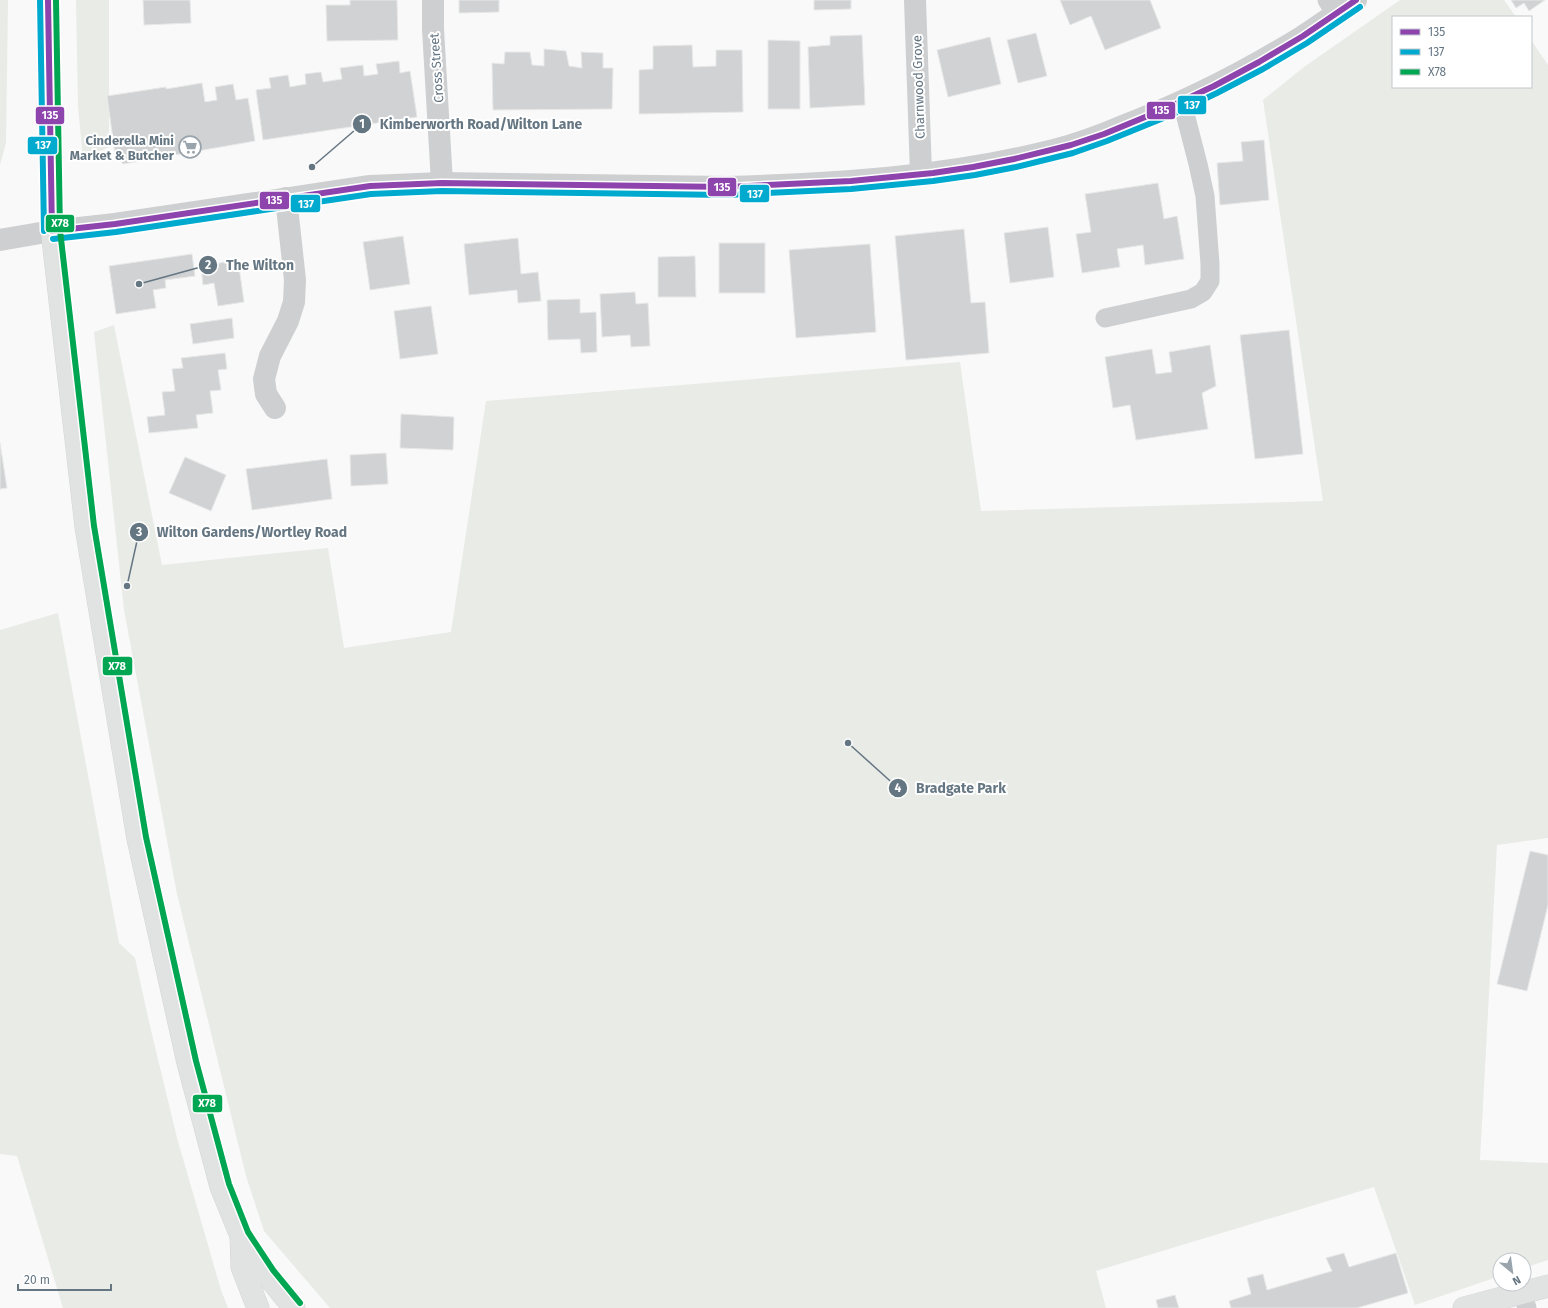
<svg xmlns="http://www.w3.org/2000/svg" width="1548" height="1308" font-family="'Fira Sans',sans-serif">
<rect width="100%" height="100%" fill="#f9f9f9"/>
<g fill="#e8ebe6">
<polygon points="0,0 8,0 6,143 0,165"/>
<polygon points="76,0 109,0 109,147 83,159 78,106"/>
<polygon points="1400,0 1504,0 1516,17 1393,17 1393,87 1531,87 1531,40 1548,65 1548,838 1497,845 1480,1160 1548,1163 1548,1260 1524,1268 1524,1260 1500,1260 1500,1276 1415,1305 1374,1187 1096,1271 1106,1308 330,1308 264,1231 246,1176 177,894 124,610 94,332 114,325 162,565 328,548 344,648 451,632 486,401 960,362 981,511 1323,501 1263,100 1304,67"/>
<polygon points="58,613 119,943 135,958 149,1022 177,1138 221,1290 228,1308 63,1308 17,1156 0,1154 0,630"/>
</g>
<g fill="#d0d2d3" stroke="#e8e8e8">
<polygon points="143,0 190,0 191,23 144,25"/>
<polygon points="350,0 397,0 398,40 327,41 326,5 350,5"/>
<polygon points="459,0 499,0 499,12 459,13"/>
<polygon points="814,0 851,0 851,9 814,10"/>
<polygon points="1060,0 1150,0 1161,28 1105,50 1091,16 1070,25"/>
<polygon points="1511,0 1545,0 1529,11 1524,3 1516,8"/>
<polygon points="1036,33 1047,76 1018,83 1007,40"/>
<polygon points="862,35 865,105 810,108 808,47 830,45 830,36"/>
<polygon points="990,37 1001,84 948,97 937,50"/>
<polygon points="768,40 800,41 800,109 768,109"/>
<polygon points="692,45 693,67 716,66 716,50 742,50 743,112 639,114 639,70 653,69 653,46"/>
<polygon points="544,49 566,51 569,66 582,68 581,52 603,53 603,68 613,68 612,109 493,110 492,63 504,64 505,52 530,52 532,65 544,66"/>
<polygon points="399,61 400,73 410,71 417,117 263,140 256,90 271,88 269,78 288,75 290,87 306,84 305,74 321,72 323,82 342,79 340,68 363,65 364,76 378,74 376,64"/>
<polygon points="202,83 205,102 217,100 215,87 233,84 236,100 248,98 255,141 123,164 115,154 107,96 166,87 166,89"/>
<polygon points="1264,140 1269,200 1220,205 1217,163 1243,161 1241,142"/>
<polygon points="1158,183 1164,219 1177,216 1184,259 1145,265 1143,245 1117,249 1120,267 1082,273 1076,234 1091,232 1085,194"/>
<polygon points="1048,227 1054,277 1010,283 1004,233"/>
<polygon points="964,229 971,303 985,302 989,353 906,360 895,236"/>
<polygon points="403,236 410,284 370,290 363,242"/>
<polygon points="518,238 521,274 538,272 541,301 518,303 517,290 469,295 464,244"/>
<rect x="719" y="243" width="46" height="50"/>
<polygon points="870,244 876,332 796,338 789,250"/>
<polygon points="192,254 195,276 165,280 166,288 153,290 156,308 116,314 109,266"/>
<polygon points="695,256 696,297 658,297 658,257"/>
<polygon points="238,260 244,302 218,306 214,283 203,285 201,266"/>
<polygon points="635,292 636,304 648,303 650,346 631,347 630,335 602,337 600,294"/>
<polygon points="580,299 580,313 596,312 597,352 581,353 580,339 548,340 547,300"/>
<polygon points="431,306 438,354 400,359 394,311"/>
<polygon points="232,318 234,338 193,344 190,324"/>
<polygon points="1289,330 1303,454 1255,459 1240,335"/>
<polygon points="1210,345 1216,386 1202,393 1208,429 1136,440 1130,405 1113,408 1105,357 1152,349 1156,374 1172,372 1169,352"/>
<polygon points="225,353 227,369 218,370 221,390 210,391 213,413 196,415 198,428 149,433 147,417 165,415 162,392 175,391 172,369 183,368 181,358"/>
<polygon points="401,414 454,417 453,450 400,448"/>
<polygon points="0,443 7,488 0,489"/>
<polygon points="386,453 388,484 351,486 350,455"/>
<polygon points="185,457 226,475 211,511 169,493"/>
<polygon points="327,459 332,499 252,510 246,469"/>
<polygon points="1530,851 1548,855 1548,905 1527,991 1497,984"/>
<polygon points="1344,1253 1349,1267 1396,1253 1408,1293 1357,1308 1231,1308 1229,1301 1251,1294 1247,1278 1263,1274 1267,1290 1332,1271 1326,1258"/>
<polygon points="1175,1295 1179,1308 1158,1308 1156,1300"/>
</g>
<g fill="none" stroke-linecap="round" stroke-linejoin="round">
<g stroke="#d5d6d7" stroke-width="23">
<g id="primary">
<polyline points="48,0 52,231 86,527 138,839 188,1063 221,1187 241,1236 267,1275 294,1308"/>
<polyline points="241,1236 242,1267 258,1308"/>
<polyline points="1464,1308 1548,1286"/>
</g>
</g>
<g stroke="#cecfd0" stroke-width="19">
<polyline points="1327,0 1336,14"/>
<polyline points="1105,318 1191,299 1203,292 1210,281 1210,264 1205,196 1198,164 1182,102"/>
<polyline points="1522,1293 1527,1308"/>
</g>
<polyline stroke="#cecfd0" stroke-width="22" points="433,0 433,29"/>
<g stroke="#cecfd0" stroke-width="22">
<polyline points="915,0 921,174"/>
<polyline points="433,29 442,183"/>
<polyline points="275,408 266,394 264,379 270,356 288,321 294,302 295,280 286,198"/>
</g>
<path stroke="#cecfd0" stroke-width="22" d="M0,240l52,-9 63,-7 255,-38 72,-3 285,4c110,-3 220,-10 327,-37 22,-6 45,-14 66,-23 64,-24 125,-55 183,-91 18,-12 35,-24 53,-36"/>
<use href="#primary" stroke="#e1e2e2" stroke-width="22"/>
<g stroke="#fff" stroke-width="9">
<g id="bus-1">
<polyline points="48,0 52,231"/>
<polyline points="52,231 115,224 370,186 442,183 727,187 851,181 933,173 973,167 1014,159 1071,145 1104,134 1167,108 1214,86 1259,62 1303,36 1356,0"/>
</g>
</g>
<g stroke="#fff" stroke-width="9">
<g id="bus-2">
<polyline points="40,0 44,231"/>
<polyline points="53,239 116,232 371,194 442,191 727,195 851,189 933,181 975,175 1016,167 1073,153 1107,141 1171,115 1217,93 1263,69 1307,43 1360,7"/>
</g>
</g>
<g stroke="#fff" stroke-width="9">
<polyline id="bus-3" points="56,0 60,230 94,526 146,837 196,1061 229,1184 248,1232 273,1270 300,1303"/>
</g>
<use href="#bus-1" stroke="#8e44ad" stroke-width="6"/>
<use href="#bus-2" stroke="#00a9ce" stroke-width="6"/>
<use href="#bus-3" stroke="#00a651" stroke-width="6"/>
</g>
<defs>
<g id="supermarket-ring" transform="scale(1.15)"><circle r="9.5" fill="#fff" stroke="#99a4ac" stroke-width="1.5"/><path d="M-6-5.5h2.5l.6 2H6L4.5 2H-2.5L-4.4-4H-6ZM-1.5 3.2a1.3 1.3 0 1 0 .1 0ZM3 3.2a1.3 1.3 0 1 0 .1 0Z" fill="#99a4ac"/></g>
</defs>
<g fill-rule="evenodd">
<use href="#supermarket-ring" x="190" y="147"/>
</g>
<g text-anchor="middle" stroke-width="4" stroke-linejoin="round" paint-order="stroke">
<g font-size="13" fill="#657683" stroke="#fff">
<text transform="translate(436 68) rotate(-94)" y="5">Cross Street</text>
<text transform="translate(918 87) rotate(-92)" y="5">Charnwood Grove</text>
</g>
<g font-size="13" font-weight="bold" fill="#657683" stroke="#fff" text-anchor="end">
<text x="174" y="145">Cinderella Mini<tspan x="174" dy="15">Market &amp; Butcher</tspan></text>
</g>
</g>
<path fill="none" stroke="#657683" stroke-width="1.5" d="M312 167L362 124M139 284L208 265M127 586L139 532M848 743L898 788"/>
<g fill="#657683" stroke="#fff" stroke-width="1.5">
<circle cx="312" cy="167" r="4"/>
<circle cx="139" cy="284" r="4"/>
<circle cx="127" cy="586" r="4"/>
<circle cx="848" cy="743" r="4"/>
<circle cx="362" cy="124" r="10"/>
<circle cx="208" cy="265" r="10"/>
<circle cx="139" cy="532" r="10"/>
<circle cx="898" cy="788" r="10"/>
</g>
<g font-size="12" text-anchor="middle" font-weight="bold" fill="#fff">
<text x="362" y="128">1</text>
<text x="208" y="269">2</text>
<text x="139" y="536">3</text>
<text x="898" y="792">4</text>
</g>
<g font-size="14" text-anchor="middle" font-weight="bold" fill="#657683" stroke="#fff" stroke-width="4" stroke-linejoin="round" paint-order="stroke">
<text x="481" y="129">Kimberworth Road/Wilton Lane</text>
<text x="260" y="270">The Wilton</text>
<text x="252" y="537">Wilton Gardens/Wortley Road</text>
<text x="961" y="793">Bradgate Park</text>
</g>
<g stroke="#fff" stroke-width="1.5">
<rect x="1177" y="95" width="30" height="20" rx="4" fill="#00a9ce"/>
<rect x="1146" y="101" width="30" height="19" rx="4" fill="#8e44ad"/>
<rect x="35" y="106" width="30" height="19" rx="4" fill="#8e44ad"/>
<rect x="27" y="136" width="31" height="19" rx="4" fill="#00a9ce"/>
<rect x="707" y="177" width="30" height="20" rx="4" fill="#8e44ad"/>
<rect x="739" y="184" width="31" height="19" rx="4" fill="#00a9ce"/>
<rect x="259" y="191" width="31" height="19" rx="4" fill="#8e44ad"/>
<rect x="290" y="194" width="31" height="19" rx="4" fill="#00a9ce"/>
<rect x="45" y="214" width="30" height="19" rx="4" fill="#00a651"/>
<rect x="102" y="656" width="31" height="20" rx="4" fill="#00a651"/>
<rect x="192" y="1094" width="31" height="19" rx="4" fill="#00a651"/>
</g>
<g font-size="11" text-anchor="middle" font-weight="bold" fill="#fff">
<text x="1192" y="109">137</text>
<text x="1161" y="114">135</text>
<text x="50" y="119">135</text>
<text x="43" y="149">137</text>
<text x="722" y="191">135</text>
<text x="755" y="198">137</text>
<text x="274" y="204">135</text>
<text x="306" y="208">137</text>
<text x="60" y="227">X78</text>
<text x="117" y="670">X78</text>
<text x="207" y="1107">X78</text>
</g>
<rect x="1392" y="16" width="140" height="72" fill="#ffffff" stroke="#c1c8cd"/>
<rect x="1400" y="29" width="20" height="6" fill="#8e44ad" stroke="#c1c8cd"/>
<text x="1428" y="36" font-size="12" fill="#657683">135</text>
<rect x="1400" y="49" width="20" height="6" fill="#00a9ce" stroke="#c1c8cd"/>
<text x="1428" y="56" font-size="12" fill="#657683">137</text>
<rect x="1400" y="69" width="20" height="6" fill="#00a651" stroke="#c1c8cd"/>
<text x="1428" y="76" font-size="12" fill="#657683">X78</text>
<g transform="translate(1512 1272) rotate(151)"><circle r="19" fill="#ffffff" stroke="#c1c8cd"/>
<path d="M0-3L7 15L0 10L-7 15Z" fill="#99a4ac"/>
<text y="-6" font-size="11" font-weight="bold" text-anchor="middle" fill="#657683">N</text>
</g>
<path d="M18 1284v6h93v-6" fill="none" stroke="#657683" stroke-width="2"/>
<text x="24" y="1284" font-size="12" fill="#657683" stroke="#ffffff" stroke-width="3" paint-order="stroke">20 m</text>
</svg>
